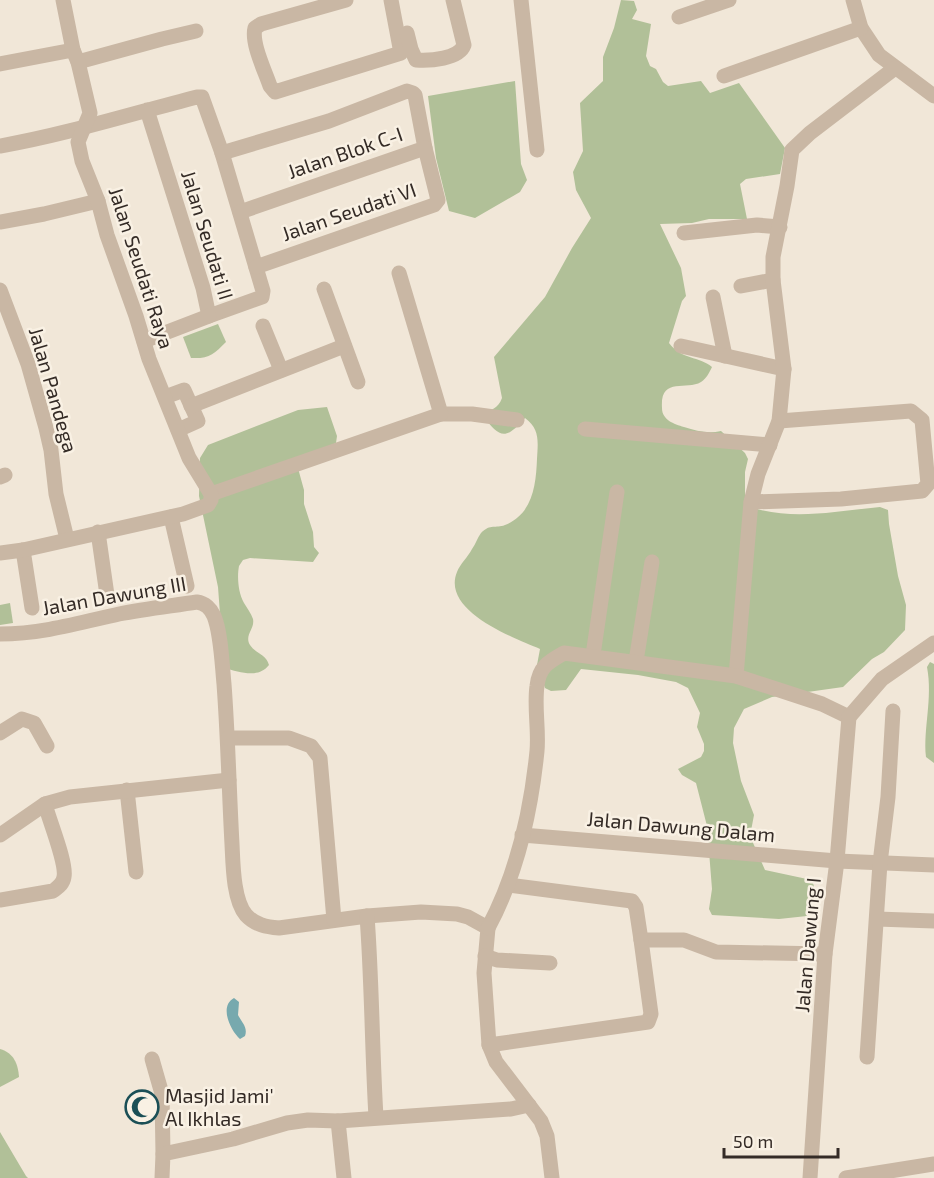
<svg xmlns="http://www.w3.org/2000/svg" width="934" height="1178" font-family="'Exo 2',sans-serif">
<rect width="100%" height="100%" fill="#f1e7d8"/>
<g fill="#b1c098">
<path d="M621,0l13,1 3,9 -5,9 19,5 -5,32 4,10 6,3 7,13 5,4 33,-5 9,12 29,-10 46,65 -5,26 -34,5 -6,5 7,35h-38l-17,4 -32,1 21,44 5,28 -4,5 -13,42c13,17 30,13 43,24 -3,6 -5,11 -11,15 -15,9 -41,-6 -39,26 0,12 12,16 22,19 13,4 24,7 37,4l24,22 3,6 -3,13v33c44,17 90,6 135,2l8,3 1,14 9,52 8,29 -1,25 -21,22 -12,7 -29,28 -71,10 -28,12 -10,19 -1,15 8,38 13,34 -4,21 15,34 42,9 6,4 4,15 -10,18 -28,3 -67,-4 -3,-6 3,-20 -5,-63 -11,-43 -14,-8 -4,-6 23,-12 3,-6v-7l-7,-17 3,-14 -12,-25 -12,-6 -38,-7 -57,-6 -15,21 -15,1 -6,-3 -8,-23 3,-16c-26,-11 -99,-38 -83,-77 3,-8 11,-15 15,-23 4,-5 5,-11 9,-16 10,-10 14,-4 24,-8 28,-11 31,-41 32,-66 1,-18 3,-30 -12,-41 -20,23 -25,20 -43,-3 9,-6 16,-6 20,-17l-8,-41 51,-60 27,-49 19,-30 -15,-28 -3,-18 10,-21 -3,-48 23,-22v-24l11,-29z"/>
<polygon points="515,81 521,164 527,180 520,192 475,218 449,211 436,158 428,96"/>
<path d="M218,324l8,18c-12,12 -17,17 -35,16l-8,-21z"/>
<path d="M327,407l10,29 -1,7 -40,18 8,29v14l9,28 1,15 5,6 -6,9 -63,-4 -7,2 -4,6c-2,10 -1,27 5,37 3,5 7,10 9,16 2,10 -9,16 -3,26 6,9 16,9 19,20 -11,14 -29,7 -45,3l-6,-81 -19,-91 1,-38 8,-13 90,-35z"/>
<polygon points="10,603 13,623 0,625 0,605"/>
<path d="M930,662l4,2v99l-8,-6c-3,-29 7,-58 1,-90z"/>
<path d="M0,1049c14,4 18,15 19,28l-19,10z"/>
<polygon points="0,1132 26,1176 28,1178 0,1178"/>
</g>
<path fill="#77a9ae" d="M234,998l5,4 -1,13c4,8 10,12 7,21l-5,3c-10,-9 -21,-33 -6,-41z"/>
<g fill="none" stroke-linecap="round" stroke-linejoin="round">
<g stroke="#c9b7a4" stroke-width="15">
<path d="M346,0l-85,24 -6,4c-4,15 10,43 15,58l5,6 126,-39 -10,-53"/>
<polyline points="521,0 537,150"/>
<polyline points="853,0 861,28 879,55 934,96"/>
<polyline points="679,17 729,0"/>
<path d="M407,33l4,16 5,11c14,1 43,-1 48,-15l-11,-45"/>
<polyline points="78,62 162,39 196,31"/>
<polyline points="0,64 73,50"/>
<polyline points="724,76 861,28"/>
<path d="M0,146c67,-12 131,-32 197,-49h5l20,56 41,138 -1,6 -53,19 -6,-28 -56,-178"/>
<polyline points="222,153 329,121 407,91 413,93 415,95 425,148 240,212"/>
<polyline points="0,222 44,214 98,201"/>
<polyline points="684,233 757,225 780,227"/>
<polyline points="256,267 434,205 438,200 425,148"/>
<polyline points="399,273 441,414 472,414 517,420"/>
<polyline points="741,286 773,280"/>
<polyline points="324,289 358,382"/>
<polyline points="0,290 28,364 46,428 51,450 56,494 67,539"/>
<polyline points="713,297 725,356"/>
<polyline points="263,326 281,370"/>
<polyline points="144,341 209,316"/>
<polyline points="681,346 784,369"/>
<polyline points="165,397 184,390 198,421 178,430"/>
<polyline points="191,406 344,346"/>
<polyline points="585,429 770,445"/>
<polyline points="0,477 5,475"/>
<polyline points="211,494 441,414"/>
<polyline points="751,502 841,499 922,491 928,484 922,420 911,411 779,421"/>
<polyline points="171,517 187,586"/>
<polyline points="98,532 107,595"/>
<polyline points="23,550 32,608"/>
<polyline points="0,553 23,550 183,514 208,505 211,500 211,494 189,458 149,359 136,316 107,235 98,201 82,161 78,142 90,113 78,62 73,50 63,0"/>
<path d="M0,634c41,0 79,-11 119,-20 26,-5 52,-8 78,-12 8,1 14,7 17,14 7,17 8,48 10,68 4,53 5,106 8,160 1,19 1,56 14,71 9,10 21,12 33,13l88,-12 54,-4 36,2 11,3 20,11 -4,45 5,72 7,17 45,59 6,15 5,42"/>
<polyline points="593,655 617,492"/>
<polyline points="636,661 652,562"/>
<polyline points="736,676 751,502 758,474 779,421 784,369 773,280 773,257 787,186 792,150 810,133 895,68"/>
<polyline points="849,717 882,679 934,643"/>
<polyline points="0,733 22,719 34,723 47,746"/>
<polyline points="228,738 289,738 311,746 320,758 334,920"/>
<polyline points="127,790 136,872"/>
<polyline points="0,835 45,804 70,797 229,780"/>
<polyline points="522,835 837,861 934,865"/>
<polyline points="508,885 632,901 636,907 641,940 684,940 716,952 825,954"/>
<path d="M0,900l53,-9c5,-4 10,-7 11,-14 3,-14 -15,-57 -19,-73"/>
<path d="M367,916c5,67 5,134 9,201"/>
<polyline points="877,919 934,921"/>
<path d="M488,928c29,-54 43,-117 49,-177 2,-21 -3,-44 0,-65 2,-19 11,-24 27,-33l172,23 86,28 27,13"/>
<polyline points="485,956 497,960 550,963"/>
<polyline points="489,1045 648,1022 651,1014 641,940"/>
<polyline points="867,1057 880,863 888,797 893,711"/>
<polyline points="152,1059 162,1094 163,1154"/>
<polyline points="338,1121 344,1178"/>
<polyline points="162,1178 163,1154 233,1139 287,1123 308,1120 338,1121 511,1109 529,1105"/>
<polyline points="810,1178 825,954 837,861 849,717"/>
<polyline points="846,1178 934,1164"/>
</g>
</g>
<defs>
<g id="mosque-ring" transform="scale(1.725)"><circle r="9.5" fill="#f9f1e4" stroke="#1b4f56" stroke-width="1.5"/><path d="M3.5-4.9A6 6 0 1 0 3.5 4.9A5 5 0 1 1 3.5-4.9Z" fill="#1b4f56"/></g>
</defs>
<g fill-rule="evenodd">
<use href="#mosque-ring" x="142" y="1107"/>
</g>
<g text-anchor="middle" stroke-width="5" stroke-linejoin="round" paint-order="stroke">
<g font-size="20" fill="#342b26" stroke="#f9f1e4">
<text transform="translate(345 153) rotate(-19)" y="7">Jalan Blok C-I</text>
<text transform="translate(349 212) rotate(-19)" y="7">Jalan Seudati VI</text>
<text transform="translate(207 235) rotate(73)" y="7">Jalan Seudati II</text>
<text transform="translate(141 268) rotate(72)" y="7">Jalan Seudati Raya</text>
<text transform="translate(53 390) rotate(74)" y="7">Jalan Pandega</text>
<text transform="translate(114 596) rotate(-10)" y="7">Jalan Dawung III</text>
<text transform="translate(681 827) rotate(5)" y="7">Jalan Dawung Dalam</text>
<text transform="translate(808 945) rotate(-85)" y="7">Jalan Dawung I</text>
</g>
<g font-size="20" fill="#342b26" stroke="#f9f1e4" text-anchor="start">
<text x="165" y="1103">Masjid Jami'<tspan x="165" dy="23">Al Ikhlas</tspan></text>
</g>
</g>
<path d="M724 1148v9h114v-9" fill="none" stroke="#342b26" stroke-width="3"/>
<text x="733" y="1148" font-size="18" fill="#342b26" stroke="#f9f1e4" stroke-width="4.5" paint-order="stroke">50 m</text>
</svg>
